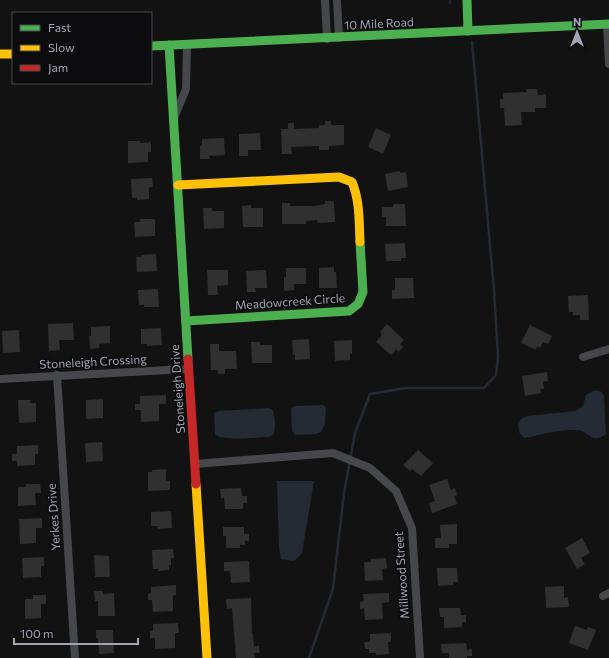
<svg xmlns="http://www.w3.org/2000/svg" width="609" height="658" font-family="Commissioner,sans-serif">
<rect width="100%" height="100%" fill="#121212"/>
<g fill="#252b34">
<path d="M595,390l7,2 2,4 2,38c-15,12 -16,-4 -30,-4 -17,-1 -35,5 -52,8l-5,-6 -1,-8 3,-5 6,-3 49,-5 7,-5 3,-11z"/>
<polygon points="323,405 326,408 325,424 321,432 316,434 295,435 292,431 291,408 295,406"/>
<path d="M269,408l4,2c2,7 3,19 0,25l-5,2c-12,0 -46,5 -53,-3l-1,-21 4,-2z"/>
<polygon points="277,481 314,481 302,553 294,561 281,559 279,548"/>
</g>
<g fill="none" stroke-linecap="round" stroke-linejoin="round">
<g stroke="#252b34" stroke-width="2.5">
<polyline points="450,3 450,0"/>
<polyline points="309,658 333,589 344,493 355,433 370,394 405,388 484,388 496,375 498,357 494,290 472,42"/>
</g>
</g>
<g fill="#303031">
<polygon points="526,89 537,89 538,95 546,94 546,108 535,108 535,112 521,112 522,125 505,126 504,108 500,108 500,99 503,99 503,93 527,92"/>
<polygon points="325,121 331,121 331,125 344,125 344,145 329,146 329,150 319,150 319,146 291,147 292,154 282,154 281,129 288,129 288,123 294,123 294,129 319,128 319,125 325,125"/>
<polygon points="376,128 391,135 383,154 368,147"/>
<polygon points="260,133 261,150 248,150 248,156 239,156 239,134"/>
<polygon points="224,138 225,155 209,156 210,159 200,159 200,146 202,146 202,139"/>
<polygon points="128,141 140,141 140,143 151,142 151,152 148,152 148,162 128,163"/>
<polygon points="400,171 400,173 406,172 408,187 388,191 385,174"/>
<polygon points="152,178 153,187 149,187 149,199 137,200 137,198 132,198 131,179"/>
<polygon points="325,201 334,201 335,222 318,223 317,220 306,221 306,224 282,224 282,203 290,203 290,206 314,206 325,204"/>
<polygon points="393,204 405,204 406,226 386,226 386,217 382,217 382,207 393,207"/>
<polygon points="251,205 251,208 263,208 263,227 243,227 242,206"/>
<polygon points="203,208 212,208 212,211 224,211 224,228 204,229"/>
<polygon points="140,219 155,219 155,236 135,237 134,222 140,222"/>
<polygon points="405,243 406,258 401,258 401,261 386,261 385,244"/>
<polygon points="156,254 157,271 137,272 136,257 142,257 141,255"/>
<polygon points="334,267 334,272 336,272 337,288 319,288 319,268"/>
<polygon points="286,268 306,268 306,284 294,284 294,290 284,291 284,277 286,277"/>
<polygon points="207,270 228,270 228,285 217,286 218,295 208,295"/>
<polygon points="266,270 267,288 255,288 256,292 247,292 246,271"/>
<polygon points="395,278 413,278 414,298 392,299 392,290 395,290"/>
<polygon points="158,289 159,307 144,307 144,305 139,305 138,290"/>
<polygon points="588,295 589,320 580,320 580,315 573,315 573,312 569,312 568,296"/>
<polygon points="73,323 74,340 59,340 60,350 49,351 48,324"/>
<polygon points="387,324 404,340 400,344 403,347 399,352 396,349 391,355 376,342 382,335 380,332"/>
<polygon points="530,325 552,336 548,344 543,342 540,348 537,346 536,350 521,343"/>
<polygon points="110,326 110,343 99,344 99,348 90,349 89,336 91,336 91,327"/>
<polygon points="161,328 162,345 147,346 147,344 141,344 141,329"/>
<polygon points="19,330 20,352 3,353 2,331"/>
<polygon points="309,339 310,359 295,360 295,355 293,355 292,340"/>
<polygon points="352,340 352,354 350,354 350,360 335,361 334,341"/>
<polygon points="251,342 260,342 260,345 272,345 272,363 252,363"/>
<polygon points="210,344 219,344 219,351 236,351 237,369 225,369 225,374 218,374 218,370 211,370"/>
<polygon points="547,372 548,381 543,382 544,389 540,389 541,393 525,396 522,376"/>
<polygon points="166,395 166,404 159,404 159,421 141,422 141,410 135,410 135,404 140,404 140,396"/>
<polygon points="103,399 103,418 86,419 86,400"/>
<polygon points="18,400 30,400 30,403 36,403 36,422 19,423"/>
<polygon points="102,442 103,461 86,462 85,443"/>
<polygon points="38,445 38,454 35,454 35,465 17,466 17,461 12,461 12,454 17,454 17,446"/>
<polygon points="418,450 433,463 421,476 412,469 410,471 403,465"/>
<polygon points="166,469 166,481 170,481 170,490 148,491 148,472 152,472 152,470"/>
<polygon points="447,479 451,490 455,488 457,495 454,496 457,504 432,513 429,503 435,501 429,485"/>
<polygon points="26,484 40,484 41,493 35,493 36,505 18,506 18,487 26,487"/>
<polygon points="241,488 242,496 247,496 247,503 243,503 243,509 225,509 224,498 221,498 220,489"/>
<polygon points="171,511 172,528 158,529 157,526 151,526 151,512"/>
<polygon points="42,518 42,528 36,528 36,543 20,544 19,519"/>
<polygon points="457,524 457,544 449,544 449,548 435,548 435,538 441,538 440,525"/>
<polygon points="223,527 244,527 244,534 249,534 249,541 245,541 245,545 240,545 240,548 226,548 226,536 223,536"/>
<polygon points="582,538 590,553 581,558 585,564 577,569 565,548"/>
<polygon points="173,549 174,558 171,558 171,565 169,565 169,570 158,571 158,569 153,569 152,550"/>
<polygon points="94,555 109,556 110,577 95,577"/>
<polygon points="44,557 44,566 41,566 41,577 23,578 22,558"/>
<polygon points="386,558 387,568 382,569 383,580 365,581 364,562 371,562 371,559"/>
<polygon points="249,561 250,582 231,583 230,571 224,571 224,562"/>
<polygon points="437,568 457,568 458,582 453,582 453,585 438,586"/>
<polygon points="176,585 176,595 173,595 173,611 153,612 152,600 148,600 148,594 151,593 151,587"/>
<polygon points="564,586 564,598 568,597 569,607 546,608 545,587"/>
<polygon points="94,591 103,591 103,594 114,593 115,616 98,616 98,601 95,601"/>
<polygon points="389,593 389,602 382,603 383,619 365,620 364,608 360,609 360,602 364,601 363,594"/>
<polygon points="33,595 46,595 46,604 41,604 41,618 25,619 25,599 33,599"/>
<polygon points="251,598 252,634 253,634 254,646 259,646 260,653 254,653 255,658 236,658 232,608 227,609 226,599"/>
<polygon points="439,608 460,608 461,615 466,615 466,622 462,622 462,627 444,628 444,617 440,617"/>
<polygon points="178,623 179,633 175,633 175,648 155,649 155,638 150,638 150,631 153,631 153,624"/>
<polygon points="575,626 587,630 588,627 596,630 588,650 569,643"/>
<polygon points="96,630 113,630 114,653 99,654 98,638 96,638"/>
<polygon points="391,633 391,642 388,642 389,654 376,655 376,653 369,653 369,649 365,649 364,642 370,642 370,634"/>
<polygon points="466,643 467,650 472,649 472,656 467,656 467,658 449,658 449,653 442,653 441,644"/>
</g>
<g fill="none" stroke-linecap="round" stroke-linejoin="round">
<g stroke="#46474b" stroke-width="8">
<polyline points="325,0 327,39"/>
<polyline points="337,0 339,38"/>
<polyline points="607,24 609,64"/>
<polyline points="174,118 186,89 187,45"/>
<polyline points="583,357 609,349"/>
<polyline points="57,375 75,658"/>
<polyline points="0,379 188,369"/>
<polyline points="195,464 333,453 370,468 396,491 412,528 420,658"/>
<polyline points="603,596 609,593"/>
</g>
<g stroke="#4caf50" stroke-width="9">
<polyline points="467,0 468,31"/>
<polyline points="169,45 188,359"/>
<polyline points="151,46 609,24"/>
<polyline points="186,321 349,311 358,304 363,292 360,242"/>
</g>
<g stroke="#ffc107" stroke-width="9">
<polyline points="0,54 13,54"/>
<path d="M178,185l161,-8 13,5c8,19 7,40 8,60"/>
<polyline points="196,484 207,658"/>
</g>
<polyline stroke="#c62828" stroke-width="9" points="188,359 196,484"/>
</g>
<g text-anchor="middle" stroke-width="3.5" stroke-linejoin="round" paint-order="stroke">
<g font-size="12" fill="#a2a6b4" stroke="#0c0c0e">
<text transform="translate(379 24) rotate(-3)" y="4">10 Mile Road</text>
<text transform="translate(290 302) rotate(-4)" y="4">Meadowcreek Circle</text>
<text transform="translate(93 362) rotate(-3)" y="4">Stoneleigh Crossing</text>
<text transform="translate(178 389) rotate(-94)" y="4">Stoneleigh Drive</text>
<text transform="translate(54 517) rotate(-94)" y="4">Yerkes Drive</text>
<text transform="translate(402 575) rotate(-94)" y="4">Millwood Street</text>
</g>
</g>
<rect x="12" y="12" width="140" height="72" fill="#0c0c0e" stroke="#484a50"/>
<rect x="20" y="25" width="20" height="6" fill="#4caf50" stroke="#484a50"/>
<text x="48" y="32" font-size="12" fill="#a2a6b4">Fast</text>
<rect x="20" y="45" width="20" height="6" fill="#ffc107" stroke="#484a50"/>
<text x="48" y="52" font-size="12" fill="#a2a6b4">Slow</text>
<rect x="20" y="65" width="20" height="6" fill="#c62828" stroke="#484a50"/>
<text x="48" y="72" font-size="12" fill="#a2a6b4">Jam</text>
<g transform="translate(577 32)" stroke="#0c0c0e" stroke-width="3" paint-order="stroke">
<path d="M0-3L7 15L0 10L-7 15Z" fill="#a2a6b4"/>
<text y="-6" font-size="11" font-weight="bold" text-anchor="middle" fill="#a2a6b4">N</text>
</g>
<path d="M14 638v6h124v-6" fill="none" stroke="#a2a6b4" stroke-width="2"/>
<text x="20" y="638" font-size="12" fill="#a2a6b4" stroke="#0c0c0e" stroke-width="3" paint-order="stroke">100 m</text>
</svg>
